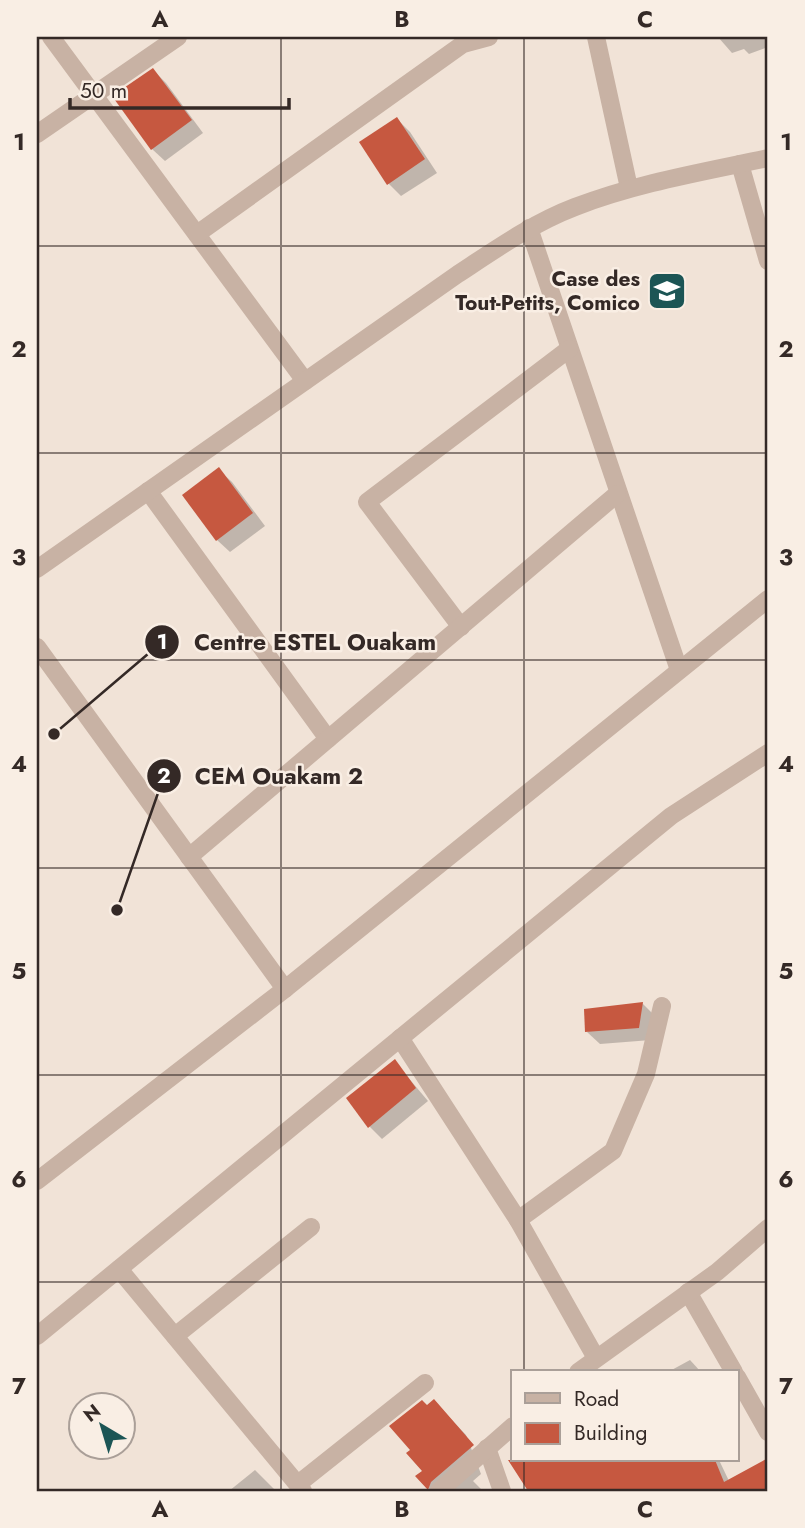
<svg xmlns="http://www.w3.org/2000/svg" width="805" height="1528" font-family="Jost,sans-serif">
<rect width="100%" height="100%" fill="#f1e3d7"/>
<g fill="#0003">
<polygon points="718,37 768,37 768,47 749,54 744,49 732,53"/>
<polygon points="153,70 166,83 203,133 165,161 152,149"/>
<polygon points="397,119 410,132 437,173 401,196 388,183"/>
<polygon points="219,470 232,482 265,526 230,552 217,540"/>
<polygon points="642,1003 655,1016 651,1040 600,1044 587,1032"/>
<polygon points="395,1062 428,1101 382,1139 369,1126"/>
<polygon points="690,1360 701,1372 668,1372"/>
<polygon points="434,1401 466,1435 481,1474 473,1481 483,1491 431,1491 418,1476 424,1471 427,1407"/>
<polygon points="582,1460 719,1460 729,1481 765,1461 768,1464 768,1491 594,1491"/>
<polygon points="255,1470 276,1491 229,1491"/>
</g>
<g fill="#c65840">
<polygon points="153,68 192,120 151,150 112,96"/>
<polygon points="397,117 425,159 387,185 359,142"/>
<polygon points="219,467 253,513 216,541 182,495"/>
<polygon points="643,1002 639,1028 585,1032 584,1009"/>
<polygon points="395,1059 416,1088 368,1128 346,1098"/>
<polygon points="434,1399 474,1445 431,1482 428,1490 415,1476 422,1471 406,1453 410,1450 389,1426 422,1400 427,1405"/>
<polygon points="768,1458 768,1491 528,1491 508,1460 715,1460 724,1482"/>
</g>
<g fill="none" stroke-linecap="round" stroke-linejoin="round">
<g stroke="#c8b2a4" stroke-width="18">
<polyline points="51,37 305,381"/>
<polyline points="596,37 629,188"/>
<polyline points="37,134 178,37"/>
<polyline points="740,164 768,261"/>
<polyline points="529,228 679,670"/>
<polyline points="197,234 463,44 489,37"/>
<polyline points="148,491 328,739"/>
<path d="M37,569l421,-295c38,-25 75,-51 117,-67 62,-24 128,-35 193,-49"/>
<polyline points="461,627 367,502 569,349"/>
<polyline points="37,647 285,989"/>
<polyline points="189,857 617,494"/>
<polyline points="400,1038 518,1220 596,1358"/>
<polyline points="37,1181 285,989 768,599"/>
<polyline points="518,1220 613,1151 646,1074 662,1006"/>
<polyline points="119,1269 303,1491"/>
<polyline points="688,1292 734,1372"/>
<polyline points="37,1336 671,816 768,753"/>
<polyline points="175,1336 311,1227"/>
<polyline points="578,1372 717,1272 768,1228"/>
<polyline points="737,1377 768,1432"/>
<polyline points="487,1448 502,1491"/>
<polyline points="298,1484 425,1383"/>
<polyline points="439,1491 513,1426"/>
</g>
</g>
<path fill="none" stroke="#342926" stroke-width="2" stroke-opacity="0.55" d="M281,37v1454M524,37v1335M37,246h731M37,453h731M37,660h731M37,868h731M37,1075h731M37,1282h731M524,1460v31"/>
<defs>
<g id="school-square" transform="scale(2.0125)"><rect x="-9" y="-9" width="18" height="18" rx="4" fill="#1c5555" stroke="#f9eee4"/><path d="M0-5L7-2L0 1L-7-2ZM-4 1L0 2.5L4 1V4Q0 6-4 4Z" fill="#fff"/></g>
</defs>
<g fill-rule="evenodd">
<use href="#school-square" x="667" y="291"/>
</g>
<g text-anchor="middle" stroke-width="5" stroke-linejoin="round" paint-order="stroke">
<g font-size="21" font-weight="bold" fill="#342926" stroke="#f9eee4" text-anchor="end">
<text x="640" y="286">Case des<tspan x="640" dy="24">Tout-Petits, Comico</tspan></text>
</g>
</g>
<path fill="none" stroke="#342926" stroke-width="2.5" d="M54 734L162 642M117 910L164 776"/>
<g fill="#342926" stroke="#f9eee4" stroke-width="2.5">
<circle cx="54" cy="734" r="7"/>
<circle cx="117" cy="910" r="7"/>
<circle cx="162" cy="642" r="18"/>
<circle cx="164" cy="776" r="18"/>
</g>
<g font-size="21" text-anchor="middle" font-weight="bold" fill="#fff">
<text x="162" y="649">1</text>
<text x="164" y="783">2</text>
</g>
<g font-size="23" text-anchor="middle" font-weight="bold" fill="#342926" stroke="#f9eee4" stroke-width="5" stroke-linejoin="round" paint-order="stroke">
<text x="315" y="650">Centre ESTEL Ouakam</text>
<text x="279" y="784">CEM Ouakam 2</text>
</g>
<rect width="805" height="1528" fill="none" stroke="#f9eee4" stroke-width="77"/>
<rect x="511" y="1370" width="228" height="91" fill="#f9eee4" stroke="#aa9f98" stroke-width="2"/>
<rect x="525" y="1393" width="35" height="10" fill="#c8b2a4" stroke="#aa9f98" stroke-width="2"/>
<text x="574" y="1406" font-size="21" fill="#342926">Road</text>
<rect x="525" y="1423" width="35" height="21" fill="#c65840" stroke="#aa9f98" stroke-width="2"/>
<text x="574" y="1440" font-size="21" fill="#342926">Building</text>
<g transform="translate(102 1426) rotate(322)"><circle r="33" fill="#f9eee4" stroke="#aa9f98" stroke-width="2"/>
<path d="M0-5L12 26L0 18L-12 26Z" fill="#1c5555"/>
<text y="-10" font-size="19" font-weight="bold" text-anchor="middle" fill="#342926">N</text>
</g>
<path d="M70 98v10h219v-10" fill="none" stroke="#342926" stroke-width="3.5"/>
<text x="80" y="98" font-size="21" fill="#342926" stroke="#f9eee4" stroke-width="5" paint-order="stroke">50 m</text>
<rect x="38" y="38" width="728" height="1452" fill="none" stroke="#342926" stroke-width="2.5"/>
<g font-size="23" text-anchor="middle" font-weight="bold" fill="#342926">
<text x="160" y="27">A</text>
<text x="402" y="27">B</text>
<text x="645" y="27">C</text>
<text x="19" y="150">1</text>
<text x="786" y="150">1</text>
<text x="19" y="357">2</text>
<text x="786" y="357">2</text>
<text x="19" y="565">3</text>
<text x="786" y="565">3</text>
<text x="19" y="772">4</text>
<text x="786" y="772">4</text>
<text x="19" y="979">5</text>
<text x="786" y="979">5</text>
<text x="19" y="1187">6</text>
<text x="786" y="1187">6</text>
<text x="19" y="1394">7</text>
<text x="786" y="1394">7</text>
<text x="160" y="1517">A</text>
<text x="402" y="1517">B</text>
<text x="645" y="1517">C</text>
</g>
</svg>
